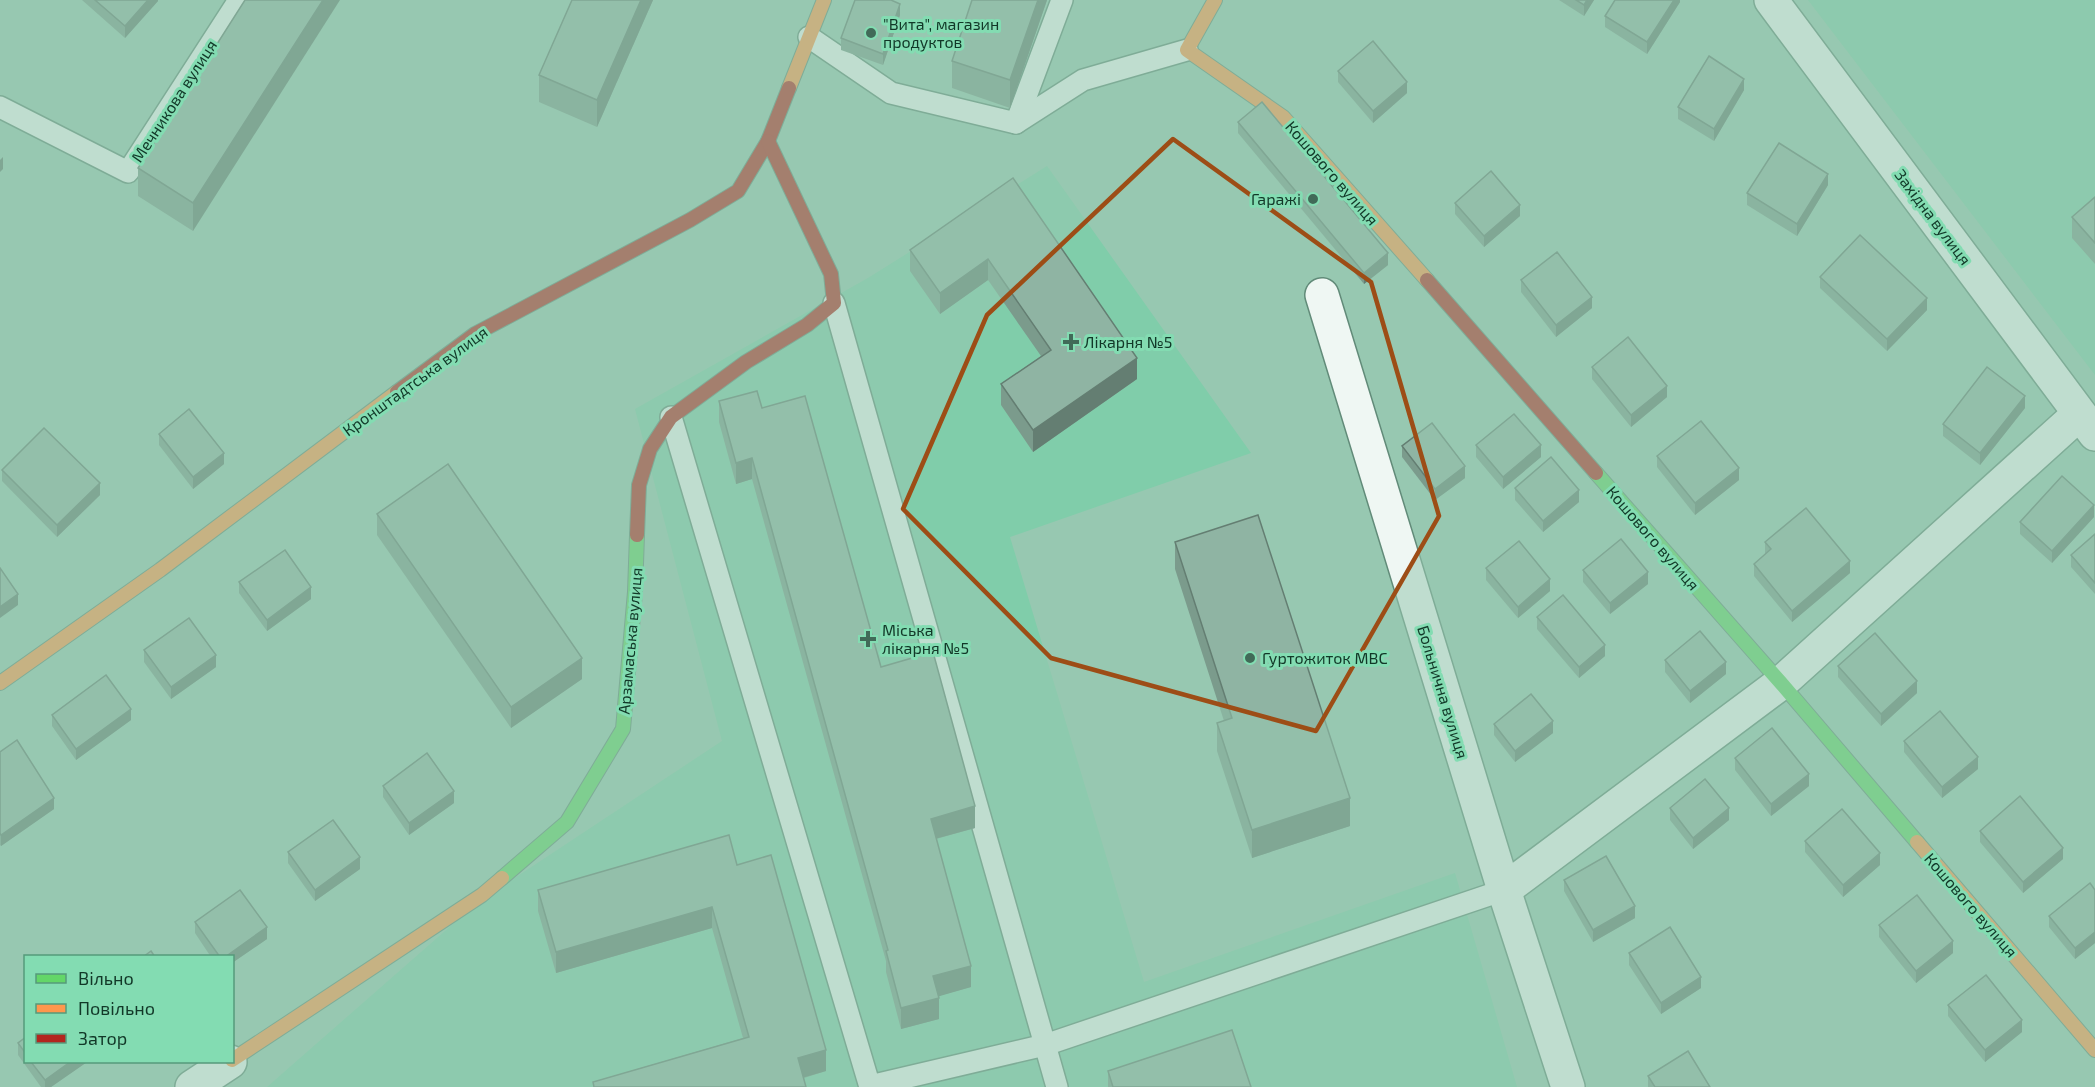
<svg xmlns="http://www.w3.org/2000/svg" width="2095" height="1087" font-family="'Exo 2',sans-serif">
<rect width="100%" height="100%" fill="#97c8b1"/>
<g fill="#80cdaa">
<polygon points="1808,0 2095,0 2095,375"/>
<polygon points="1047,166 1251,453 1010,537 1144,982 1455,873 1517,1087 267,1087 477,903 722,741 635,409 868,278"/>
</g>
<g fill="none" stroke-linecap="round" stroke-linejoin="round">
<g stroke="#628b79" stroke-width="24">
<g id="lane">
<polyline points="809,37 891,93 1016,123 1083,80 1187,50"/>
<polyline points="0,107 128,172 239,0"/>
<polyline points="1016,123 1062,0"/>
<polyline points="834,303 1057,1087"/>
<polyline points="671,417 870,1087"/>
<polyline points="870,1086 1045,1045 1504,890"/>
</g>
</g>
<g stroke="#628b79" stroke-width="36">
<g id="street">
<polyline points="1771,0 2095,434"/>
<polyline points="1322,295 1504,890 1568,1087"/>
<polyline points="1504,890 1781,683 2079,414"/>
<polyline points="192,1087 230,1062"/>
</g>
</g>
<g stroke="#628b79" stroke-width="16">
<g id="fast">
<polyline points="1596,473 1781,683 1917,842"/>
<polyline points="502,878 567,822 623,729 635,592 637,535"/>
</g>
</g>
<g stroke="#628b79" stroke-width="16">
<g id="slow">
<polyline points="1215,0 1187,50 1283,117 1427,280"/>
<polyline points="789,88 824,0"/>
<polyline points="0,683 160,570 397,392"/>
<polyline points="1917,842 2095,1050"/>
<polyline points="232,1060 482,895 502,878"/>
</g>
</g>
<g stroke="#628b79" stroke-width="16">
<g id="jam">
<polyline points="1427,280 1596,473"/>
<polyline points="397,392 475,334 690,220 738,191 768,141 789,88"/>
<polyline points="637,535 639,485 650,449 671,417 746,362 807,325 834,303 831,274 768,141"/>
</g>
</g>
<use href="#lane" stroke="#eff7f3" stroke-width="21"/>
<use href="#street" stroke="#eff7f3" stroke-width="33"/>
<use href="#fast" stroke="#63d668" stroke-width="14"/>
<use href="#slow" stroke="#ff974d" stroke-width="14"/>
<use href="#jam" stroke="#b3261e" stroke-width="14"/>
</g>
<g fill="#7b9b8c">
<polygon points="82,0 158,0 158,1 125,38"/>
<polygon points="245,0 193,231 138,196 138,168"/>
<polygon points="572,0 653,0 597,127 539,102 539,75"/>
<polygon points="1047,0 1010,108 952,88 952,61"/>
<polygon points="1559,0 1594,0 1584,16"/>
<polygon points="1680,0 1680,2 1647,54 1605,27 1605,16"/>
<polygon points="900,15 883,65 841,50 841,38"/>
<polygon points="1338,71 1407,93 1373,123 1338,82"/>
<polygon points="1744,90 1714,141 1678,119 1678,107"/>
<polygon points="1238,122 1388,265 1364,284 1238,133"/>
<polygon points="1013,178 1137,379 1033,452 1001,405 1001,384 1041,356 988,280 940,314 910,271 910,250"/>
<polygon points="1828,185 1797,236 1747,205 1747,193"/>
<polygon points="2095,197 2095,264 2072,238 2072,217"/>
<polygon points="1455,203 1520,216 1484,247 1455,214"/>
<polygon points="1820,277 1927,310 1887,351 1820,288"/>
<polygon points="1521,280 1592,308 1556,337 1521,292"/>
<polygon points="1592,367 1667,397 1631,427 1592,379"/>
<polygon points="719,401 762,408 881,667 975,828 936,839 971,987 938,996 939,1019 901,1029 886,972 886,961 752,479 736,484 719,422"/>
<polygon points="2025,408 1980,465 1943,436 1943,424"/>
<polygon points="159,434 224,464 193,489 159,445"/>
<polygon points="1476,445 1541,457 1503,489 1476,457"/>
<polygon points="1402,446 1465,478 1435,500 1402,457"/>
<polygon points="1657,456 1739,480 1695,515 1657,467"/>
<polygon points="2,470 100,495 57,537 2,481"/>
<polygon points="1515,488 1579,502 1543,532 1515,500"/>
<polygon points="377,514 582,679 511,728 377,535"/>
<polygon points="2094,517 2052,563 2020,534 2020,522"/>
<polygon points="2095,534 2095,594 2071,567 2071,555"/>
<polygon points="1175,542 1350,826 1252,858 1217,751 1217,723 1224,721 1175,569"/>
<polygon points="1765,542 1850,573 1792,622 1754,576 1754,564 1765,554"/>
<polygon points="1486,568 1550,591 1518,618 1486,580"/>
<polygon points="1583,570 1648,584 1610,614 1583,582"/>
<polygon points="239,582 311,599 267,631 239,593"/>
<polygon points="1537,617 1605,656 1579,678 1537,629"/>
<polygon points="144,650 216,667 171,699 144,662"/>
<polygon points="1665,660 1726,674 1690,703 1665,672"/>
<polygon points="1838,666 1917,693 1881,726 1838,677"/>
<polygon points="52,715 131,720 76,760 52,726"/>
<polygon points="1494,724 1553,733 1515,762 1494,735"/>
<polygon points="1904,741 1978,769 1942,798 1904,752"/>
<polygon points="0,752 54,809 1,846 0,845"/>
<polygon points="1735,758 1809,786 1771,816 1735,770"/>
<polygon points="383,786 454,803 409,835 383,797"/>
<polygon points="1670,808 1729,820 1693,849 1670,820"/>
<polygon points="1980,831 2063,859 2023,893 1980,842"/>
<polygon points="1805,841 1880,865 1843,897 1805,852"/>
<polygon points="288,852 360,869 315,901 288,863"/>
<polygon points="737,865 826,1071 804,1078 806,1087 593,1087 593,1082 743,1038 712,928 556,973 538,911 538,890"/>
<polygon points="1564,880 1635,918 1593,942 1564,891"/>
<polygon points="2095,890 2095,943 2075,959 2049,927 2049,916"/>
<polygon points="195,922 267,939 232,963 232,957 211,957 195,933"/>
<polygon points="1879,925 1953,953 1916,983 1879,937"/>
<polygon points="1629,953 1701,988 1661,1014 1629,965"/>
<polygon points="1948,1005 2022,1032 1985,1062 1948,1016"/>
<polygon points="26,1037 26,1062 87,1062 51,1087 41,1087 18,1055 18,1043"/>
<polygon points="1108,1071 1251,1087 1108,1087"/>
<polygon points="1648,1076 1710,1087 1648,1087"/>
</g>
<g fill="#647e72">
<polygon points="148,0 158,0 158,1 125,38 125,26"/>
<polygon points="323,0 340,0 193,231 193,203"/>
<polygon points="641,0 653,0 597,127 597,100"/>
<polygon points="1038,0 1047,0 1010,108 1010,80"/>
<polygon points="1587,0 1594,0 1584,16 1584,5"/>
<polygon points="1674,0 1680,0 1680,2 1647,54 1647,42"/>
<polygon points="900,4 900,15 883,65 883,54"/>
<polygon points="1744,79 1744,90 1714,141 1714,129"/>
<polygon points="1407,82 1407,93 1373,123 1373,111"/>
<polygon points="3,157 3,169 0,172 0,160"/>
<polygon points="1828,174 1828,185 1797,236 1797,224"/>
<polygon points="1520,205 1520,216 1484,247 1484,236"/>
<polygon points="1388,253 1388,265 1364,284 1364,273"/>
<polygon points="988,259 988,280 940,314 940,293"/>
<polygon points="1592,297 1592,308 1556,337 1556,325"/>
<polygon points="1927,298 1927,310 1887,351 1887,339"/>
<polygon points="1137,358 1137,379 1033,452 1033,430"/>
<polygon points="1667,386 1667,397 1631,427 1631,415"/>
<polygon points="2025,396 2025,408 1980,465 1980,453"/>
<polygon points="1541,445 1541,457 1503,489 1503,477"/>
<polygon points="224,453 224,464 193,489 193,477"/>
<polygon points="752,458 752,479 736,484 736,463"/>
<polygon points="1465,466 1465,478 1435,500 1435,489"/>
<polygon points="1739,468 1739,480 1695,515 1695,503"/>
<polygon points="100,483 100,495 57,537 57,525"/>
<polygon points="1579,490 1579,502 1543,532 1543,521"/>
<polygon points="2094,505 2094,517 2052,563 2052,551"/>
<polygon points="1850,561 1850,573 1792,622 1792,611"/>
<polygon points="1648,572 1648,584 1610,614 1610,603"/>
<polygon points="1550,579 1550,591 1518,618 1518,607"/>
<polygon points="311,587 311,599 267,631 267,620"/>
<polygon points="18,594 18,605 0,618 0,607"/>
<polygon points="1605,645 1605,656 1579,678 1579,667"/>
<polygon points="216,655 216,667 171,699 171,687"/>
<polygon points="582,658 582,679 511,728 511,707"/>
<polygon points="1726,662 1726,674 1690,703 1690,691"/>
<polygon points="1917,681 1917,693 1881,726 1881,714"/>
<polygon points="131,709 131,720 76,760 76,749"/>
<polygon points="1553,721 1553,733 1515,762 1515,751"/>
<polygon points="1978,757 1978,769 1942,798 1942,787"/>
<polygon points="1809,774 1809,786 1771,816 1771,804"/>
<polygon points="454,791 454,803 409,835 409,823"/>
<polygon points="54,798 54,809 1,846 1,835"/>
<polygon points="1350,798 1350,826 1252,858 1252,830"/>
<polygon points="975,806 975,828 931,840 931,819"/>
<polygon points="1729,808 1729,820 1693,849 1693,838"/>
<polygon points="2063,848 2063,859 2023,893 2023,882"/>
<polygon points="1880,853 1880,865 1843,897 1843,885"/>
<polygon points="360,857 360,869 315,901 315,890"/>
<polygon points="1635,906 1635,918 1593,942 1593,930"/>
<polygon points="712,907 712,928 556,973 556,952"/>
<polygon points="267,927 267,939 232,963 232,957 225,957"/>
<polygon points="2095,932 2095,943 2075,959 2075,948"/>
<polygon points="1953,941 1953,953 1916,983 1916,971"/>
<polygon points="971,966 971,987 933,998 933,976"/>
<polygon points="1701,977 1701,988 1661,1014 1661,1003"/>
<polygon points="939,998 939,1019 901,1029 901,1008"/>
<polygon points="2022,1020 2022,1032 1985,1062 1985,1050"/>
<polygon points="826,1050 826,1071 798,1079 798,1058"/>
<polygon points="70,1062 87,1062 51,1087 45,1087 45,1080"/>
</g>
<g fill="#8fb4a3" stroke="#647e72" stroke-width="1.5">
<polygon points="95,0 148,0 125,26"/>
<polygon points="245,0 323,0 193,203 138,168"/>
<polygon points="572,0 641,0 597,100 539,75"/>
<polygon points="855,0 891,0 900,4 883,54 841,38"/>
<polygon points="972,0 1038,0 1010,80 952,61"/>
<polygon points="1576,0 1587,0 1584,5"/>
<polygon points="1615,0 1674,0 1647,42 1605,16"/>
<polygon points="1373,41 1407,82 1373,111 1338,71"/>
<polygon points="1709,56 1744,79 1714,129 1678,107"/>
<polygon points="1262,102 1388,253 1364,273 1238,122"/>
<polygon points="1779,143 1828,174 1797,224 1747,193"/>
<polygon points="1491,171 1520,205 1484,236 1455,203"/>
<polygon points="1013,178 1137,358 1033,430 1001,384 1051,350 988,259 940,293 910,250"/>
<polygon points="2095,197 2095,243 2072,217"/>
<polygon points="1860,235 1927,298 1887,339 1820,277"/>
<polygon points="1557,252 1592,297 1556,325 1521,280"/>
<polygon points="1628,337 1667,386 1631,415 1592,367"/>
<polygon points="1987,367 2025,396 1980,453 1943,424"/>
<polygon points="757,391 762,408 805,396 881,667 933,652 975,806 931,819 971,966 933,976 939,998 901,1008 886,951 888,950 752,458 736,463 719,401"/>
<polygon points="189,409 224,453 193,477 159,434"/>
<polygon points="1514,414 1541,445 1503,477 1476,445"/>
<polygon points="1701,421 1739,468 1695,503 1657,456"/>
<polygon points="1432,423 1465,466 1435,489 1402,446"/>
<polygon points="44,428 100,483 57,525 2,470"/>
<polygon points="1551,457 1579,490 1543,521 1515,488"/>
<polygon points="448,464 582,658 511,707 377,514"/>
<polygon points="2062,476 2094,505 2052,551 2020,522"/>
<polygon points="1806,508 1850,561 1792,611 1754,564 1771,549 1765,542"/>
<polygon points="1258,515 1350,798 1252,830 1217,723 1232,718 1175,542"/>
<polygon points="2095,534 2095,583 2071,555"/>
<polygon points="1621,539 1648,572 1610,603 1583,570"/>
<polygon points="1519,541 1550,579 1518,607 1486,568"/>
<polygon points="285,550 311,587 267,620 239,582"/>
<polygon points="0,568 18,594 0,607"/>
<polygon points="1563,595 1605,645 1579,667 1537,617"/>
<polygon points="189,618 216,655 171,687 144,650"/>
<polygon points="1700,631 1726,662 1690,691 1665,660"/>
<polygon points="1875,633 1917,681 1881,714 1838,666"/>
<polygon points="106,675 131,709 76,749 52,715"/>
<polygon points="1531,694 1553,721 1515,751 1494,724"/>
<polygon points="1940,711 1978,757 1942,787 1904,741"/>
<polygon points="1772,728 1809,774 1771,804 1735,758"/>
<polygon points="17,740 54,798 1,835 0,833 0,752"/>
<polygon points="427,753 454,791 409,823 383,786"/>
<polygon points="1705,779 1729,808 1693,838 1670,808"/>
<polygon points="2020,796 2063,848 2023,882 1980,831"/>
<polygon points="1842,809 1880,853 1843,885 1805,841"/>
<polygon points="333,820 360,857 315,890 288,852"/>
<polygon points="729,835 737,865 771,855 826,1050 798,1058 806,1087 594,1087 593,1082 749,1037 712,907 556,952 538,890"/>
<polygon points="1606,856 1635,906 1593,930 1564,880"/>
<polygon points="2090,883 2095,890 2095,932 2075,948 2049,916"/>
<polygon points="240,890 267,927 225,957 220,957 195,922"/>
<polygon points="1917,895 1953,941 1916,971 1879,925"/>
<polygon points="1670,927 1701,977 1661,1003 1629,953"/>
<polygon points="151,951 155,957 143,957"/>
<polygon points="1986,975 2022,1020 1985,1050 1948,1005"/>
<polygon points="1232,1030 1251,1087 1113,1087 1108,1071"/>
<polygon points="26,1037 26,1054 18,1043"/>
<polygon points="1688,1051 1710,1087 1655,1087 1648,1076"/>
<polygon points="31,1062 70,1062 45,1080"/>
</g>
<path d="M0 0H2095V1087H0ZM1173,139l198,143 68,234 -123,215 -265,-73 -148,-149 84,-194z" fill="#97c8b1" fill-opacity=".55" fill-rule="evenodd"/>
<path fill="none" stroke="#9d4d16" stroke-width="4.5" stroke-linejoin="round" d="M1173,139l198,143 68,234 -123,215 -265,-73 -148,-149 84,-194z"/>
<g fill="#416a58" stroke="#83dcb2" stroke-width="2">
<circle cx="871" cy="33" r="6"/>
<circle cx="1313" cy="199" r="6"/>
<path d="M1068 333h6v6h6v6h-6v6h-6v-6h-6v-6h6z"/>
<path d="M865 630h6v6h6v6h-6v6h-6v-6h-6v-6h6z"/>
<circle cx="1250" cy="658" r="6"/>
</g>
<g text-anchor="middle" stroke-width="6" stroke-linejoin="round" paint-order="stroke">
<g font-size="16" fill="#123828" stroke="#83dcb2" text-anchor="start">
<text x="883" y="30">"Вита", магазин<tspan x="883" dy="18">продуктов</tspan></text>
<text x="1301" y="205" text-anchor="end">Гаражі</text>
<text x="1084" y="348">Лікарня №5</text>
<text x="882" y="636">Міська<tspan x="882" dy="18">лікарня №5</tspan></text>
<text x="1262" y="664">Гуртожиток МВС</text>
</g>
<g font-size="16" fill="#123828" stroke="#83dcb2">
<text transform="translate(174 101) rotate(-57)" y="6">Мечникова вулиця</text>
<text transform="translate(1332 173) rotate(49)" y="6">Кошового вулиця</text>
<text transform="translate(1933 217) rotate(53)" y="6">Західна вулиця</text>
<text transform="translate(415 381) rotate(-36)" y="6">Кронштадтська вулиця</text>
<text transform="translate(1653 538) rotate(49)" y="6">Кошового вулиця</text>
<text transform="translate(630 641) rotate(-85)" y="6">Арзамаська вулиця</text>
<text transform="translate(1443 692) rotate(73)" y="6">Больнична вулиця</text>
<text transform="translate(1971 905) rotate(49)" y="6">Кошового вулиця</text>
</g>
</g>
<rect x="24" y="955" width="210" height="108" fill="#83dcb2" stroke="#569a7b" stroke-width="1.5"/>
<rect x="36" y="974" width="30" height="9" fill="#63d668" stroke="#569a7b" stroke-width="1.5"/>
<text x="78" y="985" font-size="18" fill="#123828">Вільно</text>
<rect x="36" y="1004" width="30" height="9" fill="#ff974d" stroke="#569a7b" stroke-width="1.5"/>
<text x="78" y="1015" font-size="18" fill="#123828">Повільно</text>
<rect x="36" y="1034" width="30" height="9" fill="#b3261e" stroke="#569a7b" stroke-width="1.5"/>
<text x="78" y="1045" font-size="18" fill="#123828">Затор</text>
</svg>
